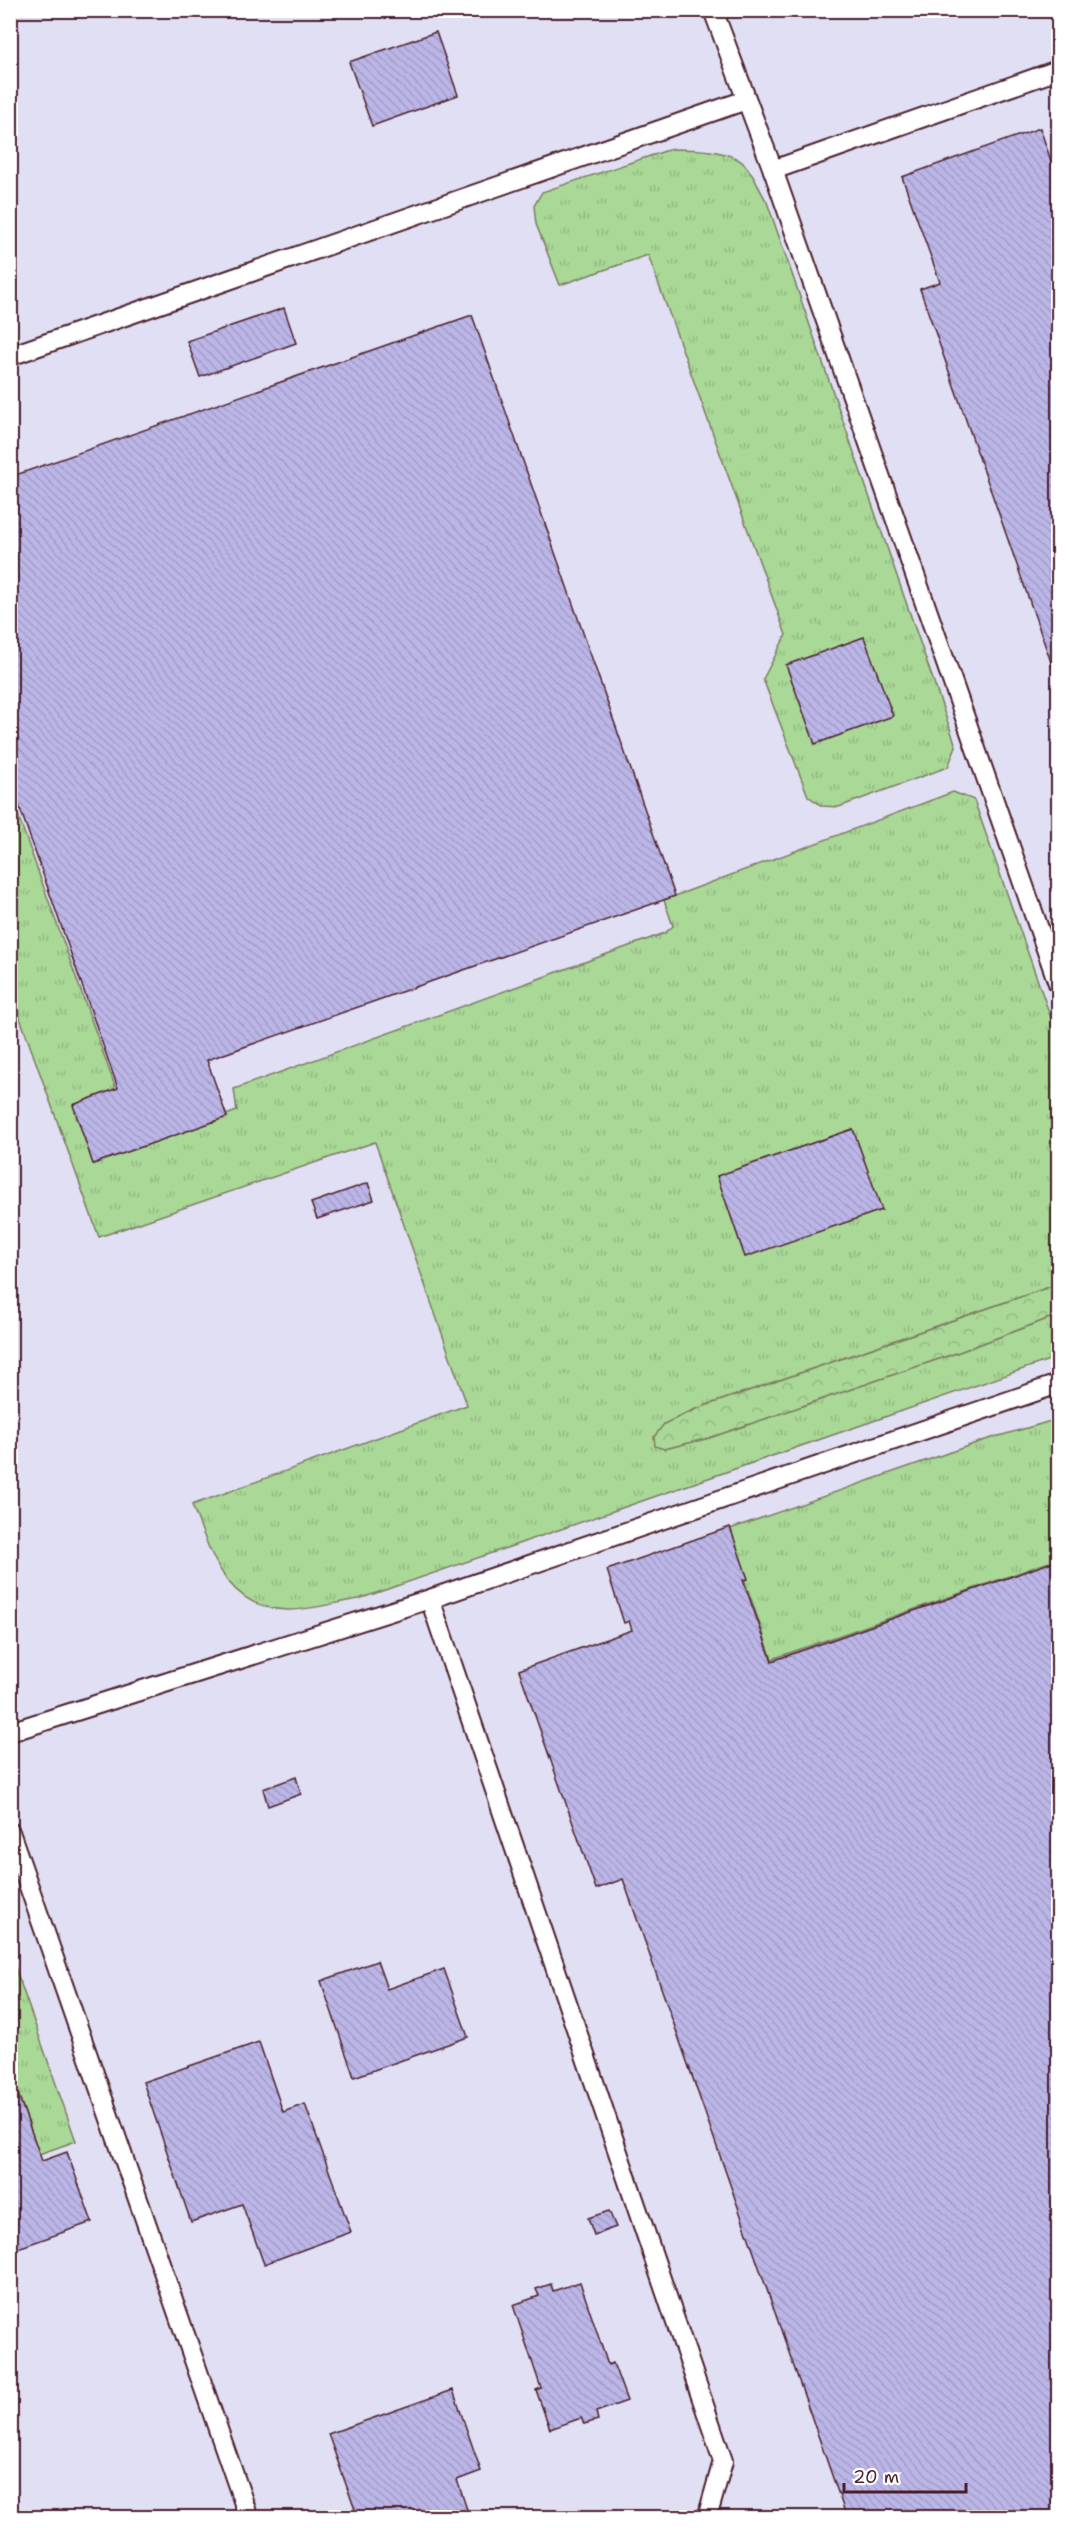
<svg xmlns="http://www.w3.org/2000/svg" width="1069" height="2528" font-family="'Shantell Sans',sans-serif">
<defs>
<pattern id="grass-tufts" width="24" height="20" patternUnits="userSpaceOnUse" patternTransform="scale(1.5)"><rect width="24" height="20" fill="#a9d897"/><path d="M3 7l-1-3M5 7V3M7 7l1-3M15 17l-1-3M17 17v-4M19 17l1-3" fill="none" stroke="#93b982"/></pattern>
<pattern id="forest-crowns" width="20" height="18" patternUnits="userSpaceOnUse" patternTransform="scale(1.5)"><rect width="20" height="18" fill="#a9d897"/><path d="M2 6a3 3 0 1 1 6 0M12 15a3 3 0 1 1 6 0" fill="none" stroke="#93b982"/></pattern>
<pattern id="building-back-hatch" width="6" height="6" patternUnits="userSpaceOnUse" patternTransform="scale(1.5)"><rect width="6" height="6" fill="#bbb6e7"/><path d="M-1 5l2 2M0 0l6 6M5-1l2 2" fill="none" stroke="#a29cc6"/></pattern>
</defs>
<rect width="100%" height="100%" fill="#f1f0fa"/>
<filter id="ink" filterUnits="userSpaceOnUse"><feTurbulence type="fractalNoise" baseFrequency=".0167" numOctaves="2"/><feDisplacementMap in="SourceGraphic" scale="12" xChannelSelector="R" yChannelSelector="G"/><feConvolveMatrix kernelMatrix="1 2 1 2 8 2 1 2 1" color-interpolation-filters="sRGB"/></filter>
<g filter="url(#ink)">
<polygon fill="#e1dff4" points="11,11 1058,11 1058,2517 11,2518"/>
<g fill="url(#grass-tufts)" stroke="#7a7c61" stroke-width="1.5">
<path d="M671,149c20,0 60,0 74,16 9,10 15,26 22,37l189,544 -8,21 -109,40 -17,-1 -14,-10 -45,-117 23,-44 -138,-380 -88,30 -24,-61 -2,-18 8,-14z"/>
<path d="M953,792l21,8 84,238v246l-362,125 -32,15v25l45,-11 250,-86 99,-37v42l-699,242c-23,3 -47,11 -70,11 -63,0 -78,-57 -97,-105l275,-100 -92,-263 -276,95 -88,-244 -1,-200 105,293 -17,75 139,-50 -3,-22 431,-156 8,-7 -9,-26z"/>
<polygon points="1058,1419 1058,1559 772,1659 727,1530 985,1440"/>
<polygon points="10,1953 76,2141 39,2154 11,2073"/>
</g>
<polygon fill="url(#forest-crowns)" stroke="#7a7c61" stroke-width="1.5" points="1058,1284 1058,1315 959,1352 709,1438 664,1449 655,1446 654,1437 664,1424 696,1409"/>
<g fill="url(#building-back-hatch)" stroke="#4a1f2b" stroke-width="1.5">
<polygon points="436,32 458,95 372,126 349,62"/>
<polygon points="1040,128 1058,182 1058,682 920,289 940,282 902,177"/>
<polygon points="284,308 296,343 200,377 187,341"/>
<polygon points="472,315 675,896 207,1060 227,1117 93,1164 73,1105 118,1088 10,780 10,477"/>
<polygon points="864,637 893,716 815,744 786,665"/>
<polygon points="853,1129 882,1210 745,1257 717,1176"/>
<polygon points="368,1183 374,1200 317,1219 311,1203"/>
<polygon points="730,1527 748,1579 743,1580 772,1661 1058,1560 1058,2518 847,2518 623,1879 596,1889 519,1670 632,1630 629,1621 624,1623 607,1570"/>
<polygon points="296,1777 301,1794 268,1806 263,1789"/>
<polygon points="377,1961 387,1989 444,1969 468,2037 354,2077 321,1981"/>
<polygon points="259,2042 283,2112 305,2104 351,2232 264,2264 242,2204 191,2222 143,2082"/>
<polygon points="10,2072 42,2161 67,2152 92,2222 10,2251"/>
<polygon points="609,2211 616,2227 594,2235 588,2218"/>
<polygon points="580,2282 608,2365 613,2363 627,2401 596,2412 598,2420 584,2424 581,2418 550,2429 536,2390 541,2388 513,2305 539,2296 536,2289 551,2284 553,2291"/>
<polygon points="453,2390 481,2471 457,2480 470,2518 358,2518 328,2434"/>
</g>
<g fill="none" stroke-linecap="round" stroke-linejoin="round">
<g stroke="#4a1f2b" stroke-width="22">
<g id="lane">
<polyline points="713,10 773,170 1058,983"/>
<polyline points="773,170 1058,70"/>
<polyline points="10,356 746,100"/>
<polyline points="430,1599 723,2461 707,2518"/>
<polyline points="10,1732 430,1599 1058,1384"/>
<polyline points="10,1832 249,2518"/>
</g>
</g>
<use href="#lane" stroke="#fff" stroke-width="18"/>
</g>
</g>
<rect width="1069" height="2528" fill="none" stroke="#fff" stroke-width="36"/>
<rect x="18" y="18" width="1033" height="2492" fill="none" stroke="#4a1f2b" stroke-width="2" filter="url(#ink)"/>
<path d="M844 2483v9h122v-9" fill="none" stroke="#4a1f2b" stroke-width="3"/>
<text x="853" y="2483" font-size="18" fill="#4a1f2b" stroke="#ffffff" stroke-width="4.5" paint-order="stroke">20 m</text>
</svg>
